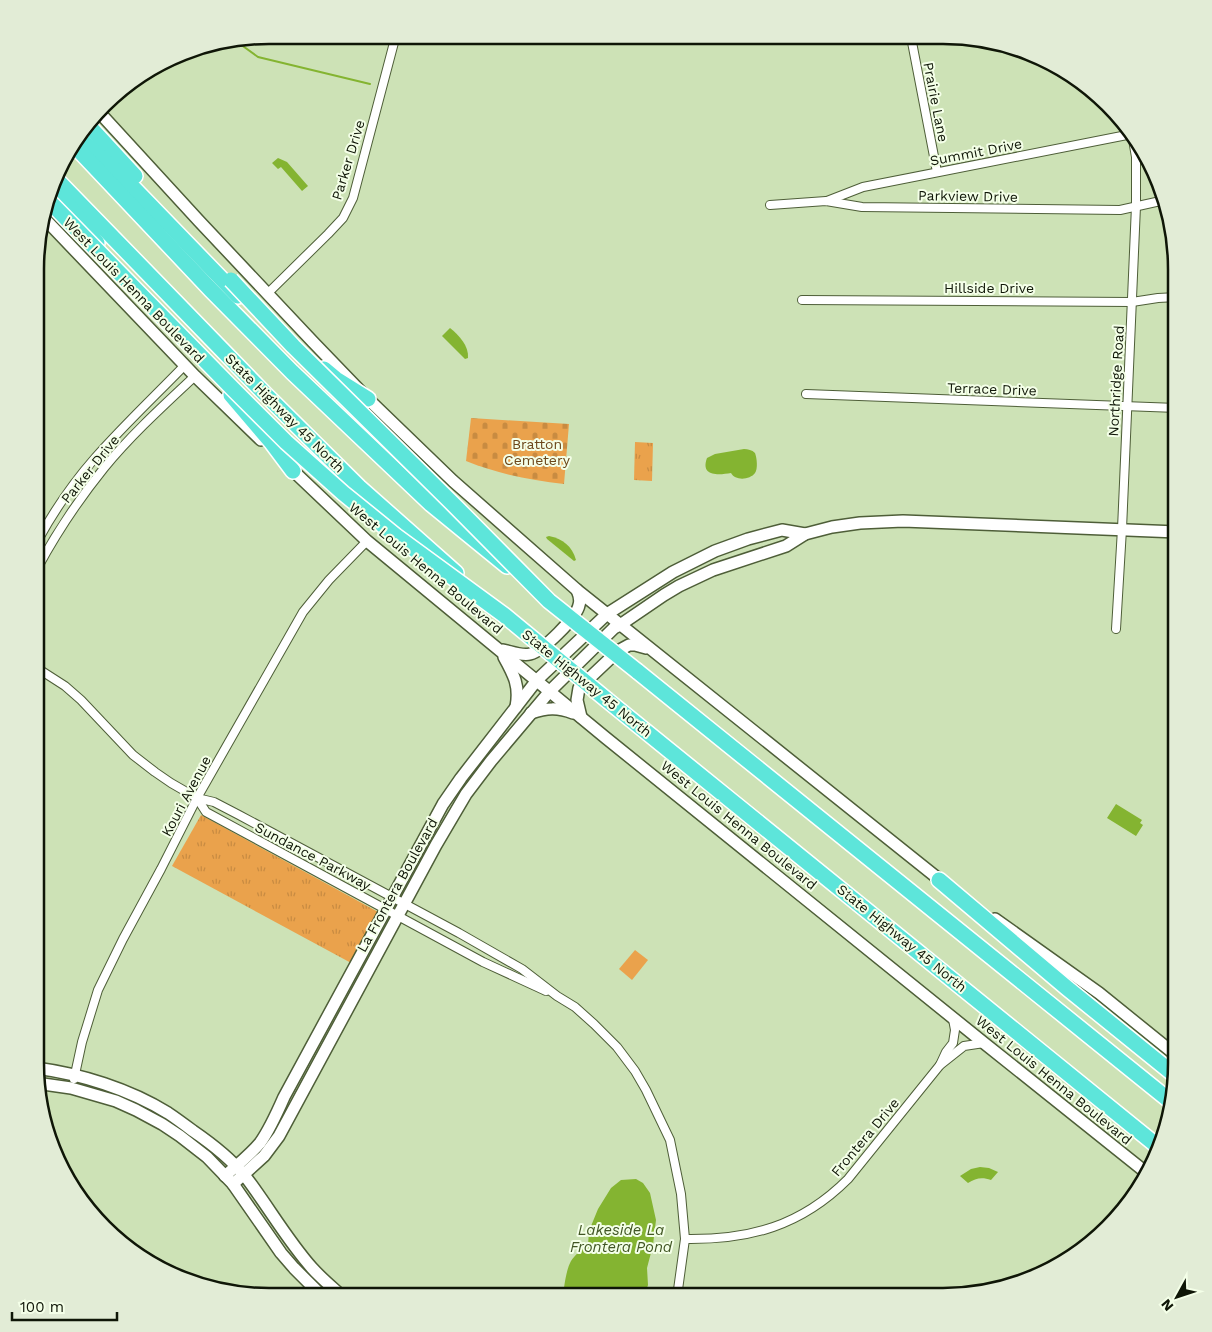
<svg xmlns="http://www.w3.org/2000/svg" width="1212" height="1332" font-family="'Work Sans',sans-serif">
<defs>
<pattern id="cemetery-stones" width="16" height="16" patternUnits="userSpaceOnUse" patternTransform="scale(1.25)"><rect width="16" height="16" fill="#eaa24c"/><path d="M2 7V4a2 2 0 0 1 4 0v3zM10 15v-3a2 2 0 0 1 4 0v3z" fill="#c88b41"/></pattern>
<pattern id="park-tufts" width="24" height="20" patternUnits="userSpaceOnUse" patternTransform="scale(1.25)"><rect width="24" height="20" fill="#eaa24c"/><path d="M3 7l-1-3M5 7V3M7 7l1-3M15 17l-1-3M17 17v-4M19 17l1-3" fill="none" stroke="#c88b41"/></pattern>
</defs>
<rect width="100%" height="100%" fill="#cde2b6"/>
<polygon fill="#eaa24c" points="635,950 648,960 632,980 619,969"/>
<path fill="url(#cemetery-stones)" d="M471,418l98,6 -5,60c-34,-4 -66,-10 -98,-23z"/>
<g fill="url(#park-tufts)">
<polygon points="635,442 653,443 652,481 634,480"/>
<polygon points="201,815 380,913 353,964 172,866"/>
</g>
<g fill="#84b431">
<polygon points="278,158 287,162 308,186 302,191 281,167 278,169 272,163"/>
<path d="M450,328c9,7 19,18 18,30l-3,1 -23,-23z"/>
<path d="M744,449c4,0 8,1 11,4 2,5 3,16 0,20 -5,7 -20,8 -24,0 -12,2 -31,4 -24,-15l8,-4z"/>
<path d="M549,536c14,3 23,10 27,24l-2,1 -27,-22 -1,-2z"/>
<polygon points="1116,804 1142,820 1140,823 1143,825 1136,836 1107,818"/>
<path d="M980,1167l9,1 9,4 -7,8c-9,-3 -15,-2 -23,3l-8,-7 11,-7z"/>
<path d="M636,1179l7,4 7,10 6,27 -3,25 -6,23 1,17 -4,12h-81c1,-10 3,-27 8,-36 4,-6 11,-12 17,-16l1,-14 9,-22 13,-21 10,-8z"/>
</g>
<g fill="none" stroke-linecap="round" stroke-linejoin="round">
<polyline stroke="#84b431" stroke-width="2" points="238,40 240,44 258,57 370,84"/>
<g stroke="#4e5e38" stroke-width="10">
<g id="street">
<polyline points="911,37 937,172"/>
<polyline points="827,201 863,187 1132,134"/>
<polyline points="770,205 826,201 862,207 1120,210 1156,202 1166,202"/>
<polyline points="267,294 328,234 343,218 353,198 396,35"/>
<polyline points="802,300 1132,302 1158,298 1177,297"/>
<polyline points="806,394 1177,408"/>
<path d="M38,540c16,-29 35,-57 57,-82 28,-32 60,-62 90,-93"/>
<path d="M38,567c19,-35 41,-68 66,-99 27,-33 60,-63 91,-92"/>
<polyline points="1116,629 1122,529 1136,206 1136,157 1132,134"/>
<polyline points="37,668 65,686 81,700 133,755 155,772 171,783 197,798 214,802 239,815 459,933 522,969 557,996 575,1007 594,1024 617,1047 635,1071 646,1090 670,1140 681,1194 685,1239 677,1297"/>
<polyline points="197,798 206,812 483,962 546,991"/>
<polyline points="940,1065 946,1052 953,1043 955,1030 953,1019"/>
<polyline points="74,1079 82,1042 98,990 123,939 161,869 197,798 303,612 329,580 367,541"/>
<path d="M685,1239c65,1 116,-13 163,-60l92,-114 24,-19 20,-3"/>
</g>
</g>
<g stroke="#4e5e38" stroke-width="14">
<g id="secondary">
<polyline points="99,112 199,221 313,342 368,399 453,481 577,590 945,884"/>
<polyline points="42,216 195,376 261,440"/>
<polyline points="287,465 367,541 606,738 984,1043 1148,1174"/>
<path d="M503,650c9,2 19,6 27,4 13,-3 47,-37 49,-49 2,-6 0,-10 -2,-15"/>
<path d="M504,657c10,18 16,29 12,50"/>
<path d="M531,713c16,-5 26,-6 42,0"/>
<polyline points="581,717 577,700 579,688 618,651 629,645 635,645 646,648"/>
<polyline points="995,919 1099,993 1177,1056"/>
<path d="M36,1068c45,6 93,21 132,45 9,6 17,12 25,18 19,13 37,27 52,45 23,30 42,64 67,92 10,11 21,20 31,29"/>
<polyline points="36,1083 71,1088 116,1101 136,1110 162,1124 180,1136 207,1157 233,1184 281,1253 294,1268 323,1297"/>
<path d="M225,1176c12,-11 25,-21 35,-33 10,-14 17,-30 24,-46l159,-293 18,-26 76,-98 70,-66 66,-42 42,-21 33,-12 34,-9 23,4"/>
<polyline points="233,1184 264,1156 279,1136 436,845 466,794 491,761 550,691 614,628 620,625 664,595 679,586 713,570 786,546 805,534 832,527 860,523 903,521 1177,532"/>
</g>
</g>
<g stroke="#fff" stroke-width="18">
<g id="highway">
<polyline points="88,125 135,176"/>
<polyline points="81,140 120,174 238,296"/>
<polyline points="73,144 211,290 292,372 431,504 507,566"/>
<polyline points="56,179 266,395 359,487 456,573"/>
<polyline points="62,195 70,207 97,243"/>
<polyline points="324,369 336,379 368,399"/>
<polyline points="231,395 272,443 293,471"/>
<polyline points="637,671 1170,1101"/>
<polyline points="607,700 1156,1145"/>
<polyline points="939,880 1067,988 1177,1077"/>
</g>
</g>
<use href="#street" stroke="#fff" stroke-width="8"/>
<use href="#secondary" stroke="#fff" stroke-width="11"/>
<use href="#highway" stroke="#5de5da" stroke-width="15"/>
<g stroke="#fff" stroke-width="18" stroke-linecap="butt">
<g id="highway-bridge">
<polyline points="48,200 233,389 286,442 343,493 369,514 396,536 504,615 607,700"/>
<polyline points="231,280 293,346 453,504 549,601 637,671"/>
</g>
</g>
<use href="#highway-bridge" stroke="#5de5da" stroke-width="15"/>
</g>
<g text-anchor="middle" stroke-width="4" stroke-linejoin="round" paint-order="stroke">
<g font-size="14" fill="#0f1607" stroke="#f4ffe8">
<text transform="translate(936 102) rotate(79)" y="5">Prairie Lane</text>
<text transform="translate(976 152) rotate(-11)" y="5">Summit Drive</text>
<text transform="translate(348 160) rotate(-73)" y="5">Parker Drive</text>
<text transform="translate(968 196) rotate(1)" y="5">Parkview Drive</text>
<text x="989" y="293">Hillside Drive</text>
<text transform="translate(134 290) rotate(46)" y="5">West Louis Henna Boulevard</text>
<text transform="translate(1116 381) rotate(-87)" y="5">Northridge Road</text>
<text transform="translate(992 389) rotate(2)" y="5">Terrace Drive</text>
<text transform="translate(285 413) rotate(45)" y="5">State Highway 45 North</text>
<text transform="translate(90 469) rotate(-51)" y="5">Parker Drive</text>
<text transform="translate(426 568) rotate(40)" y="5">West Louis Henna Boulevard</text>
<text transform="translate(587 683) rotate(39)" y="5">State Highway 45 North</text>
<text transform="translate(186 796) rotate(-62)" y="5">Kouri Avenue</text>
<text transform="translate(739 825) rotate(39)" y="5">West Louis Henna Boulevard</text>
<text transform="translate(313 856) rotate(28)" y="5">Sundance Parkway</text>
<text transform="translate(397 885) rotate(-61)" y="5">La Frontera Boulevard</text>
<text transform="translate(902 938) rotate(39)" y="5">State Highway 45 North</text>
<text transform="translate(1054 1080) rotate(39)" y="5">West Louis Henna Boulevard</text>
<text transform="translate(865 1137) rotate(-50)" y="5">Frontera Drive</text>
</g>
<g font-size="14" fill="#6c471a" stroke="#f4ffe8">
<text x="537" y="449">Bratton<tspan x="537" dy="16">Cemetery</tspan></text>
</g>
<g font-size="15" font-style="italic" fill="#415624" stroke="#f4ffe8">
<text x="621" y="1235">Lakeside La<tspan x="621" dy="17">Frontera Pond</tspan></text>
</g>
</g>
<path d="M0 0H1212V1332H0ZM269 44H943A225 225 0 0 1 1168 269V1063A225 225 0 0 1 943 1288H269A225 225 0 0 1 44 1063V269A225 225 0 0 1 269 44Z" fill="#e2ecd6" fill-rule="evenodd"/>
<path fill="none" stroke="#0f1607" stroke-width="2.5" d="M269 44H943A225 225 0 0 1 1168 269V1063A225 225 0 0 1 943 1288H269A225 225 0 0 1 44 1063V269A225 225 0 0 1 269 44Z"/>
<g transform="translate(1177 1297) rotate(230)" stroke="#f4ffe8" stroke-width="4" paint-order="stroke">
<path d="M0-4L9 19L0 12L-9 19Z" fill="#0f1607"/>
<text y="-8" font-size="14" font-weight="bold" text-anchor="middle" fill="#0f1607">N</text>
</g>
<path d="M12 1312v8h105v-8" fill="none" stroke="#0f1607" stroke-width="2.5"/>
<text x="20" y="1312" font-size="15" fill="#0f1607" stroke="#f4ffe8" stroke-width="4" paint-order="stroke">100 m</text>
</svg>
